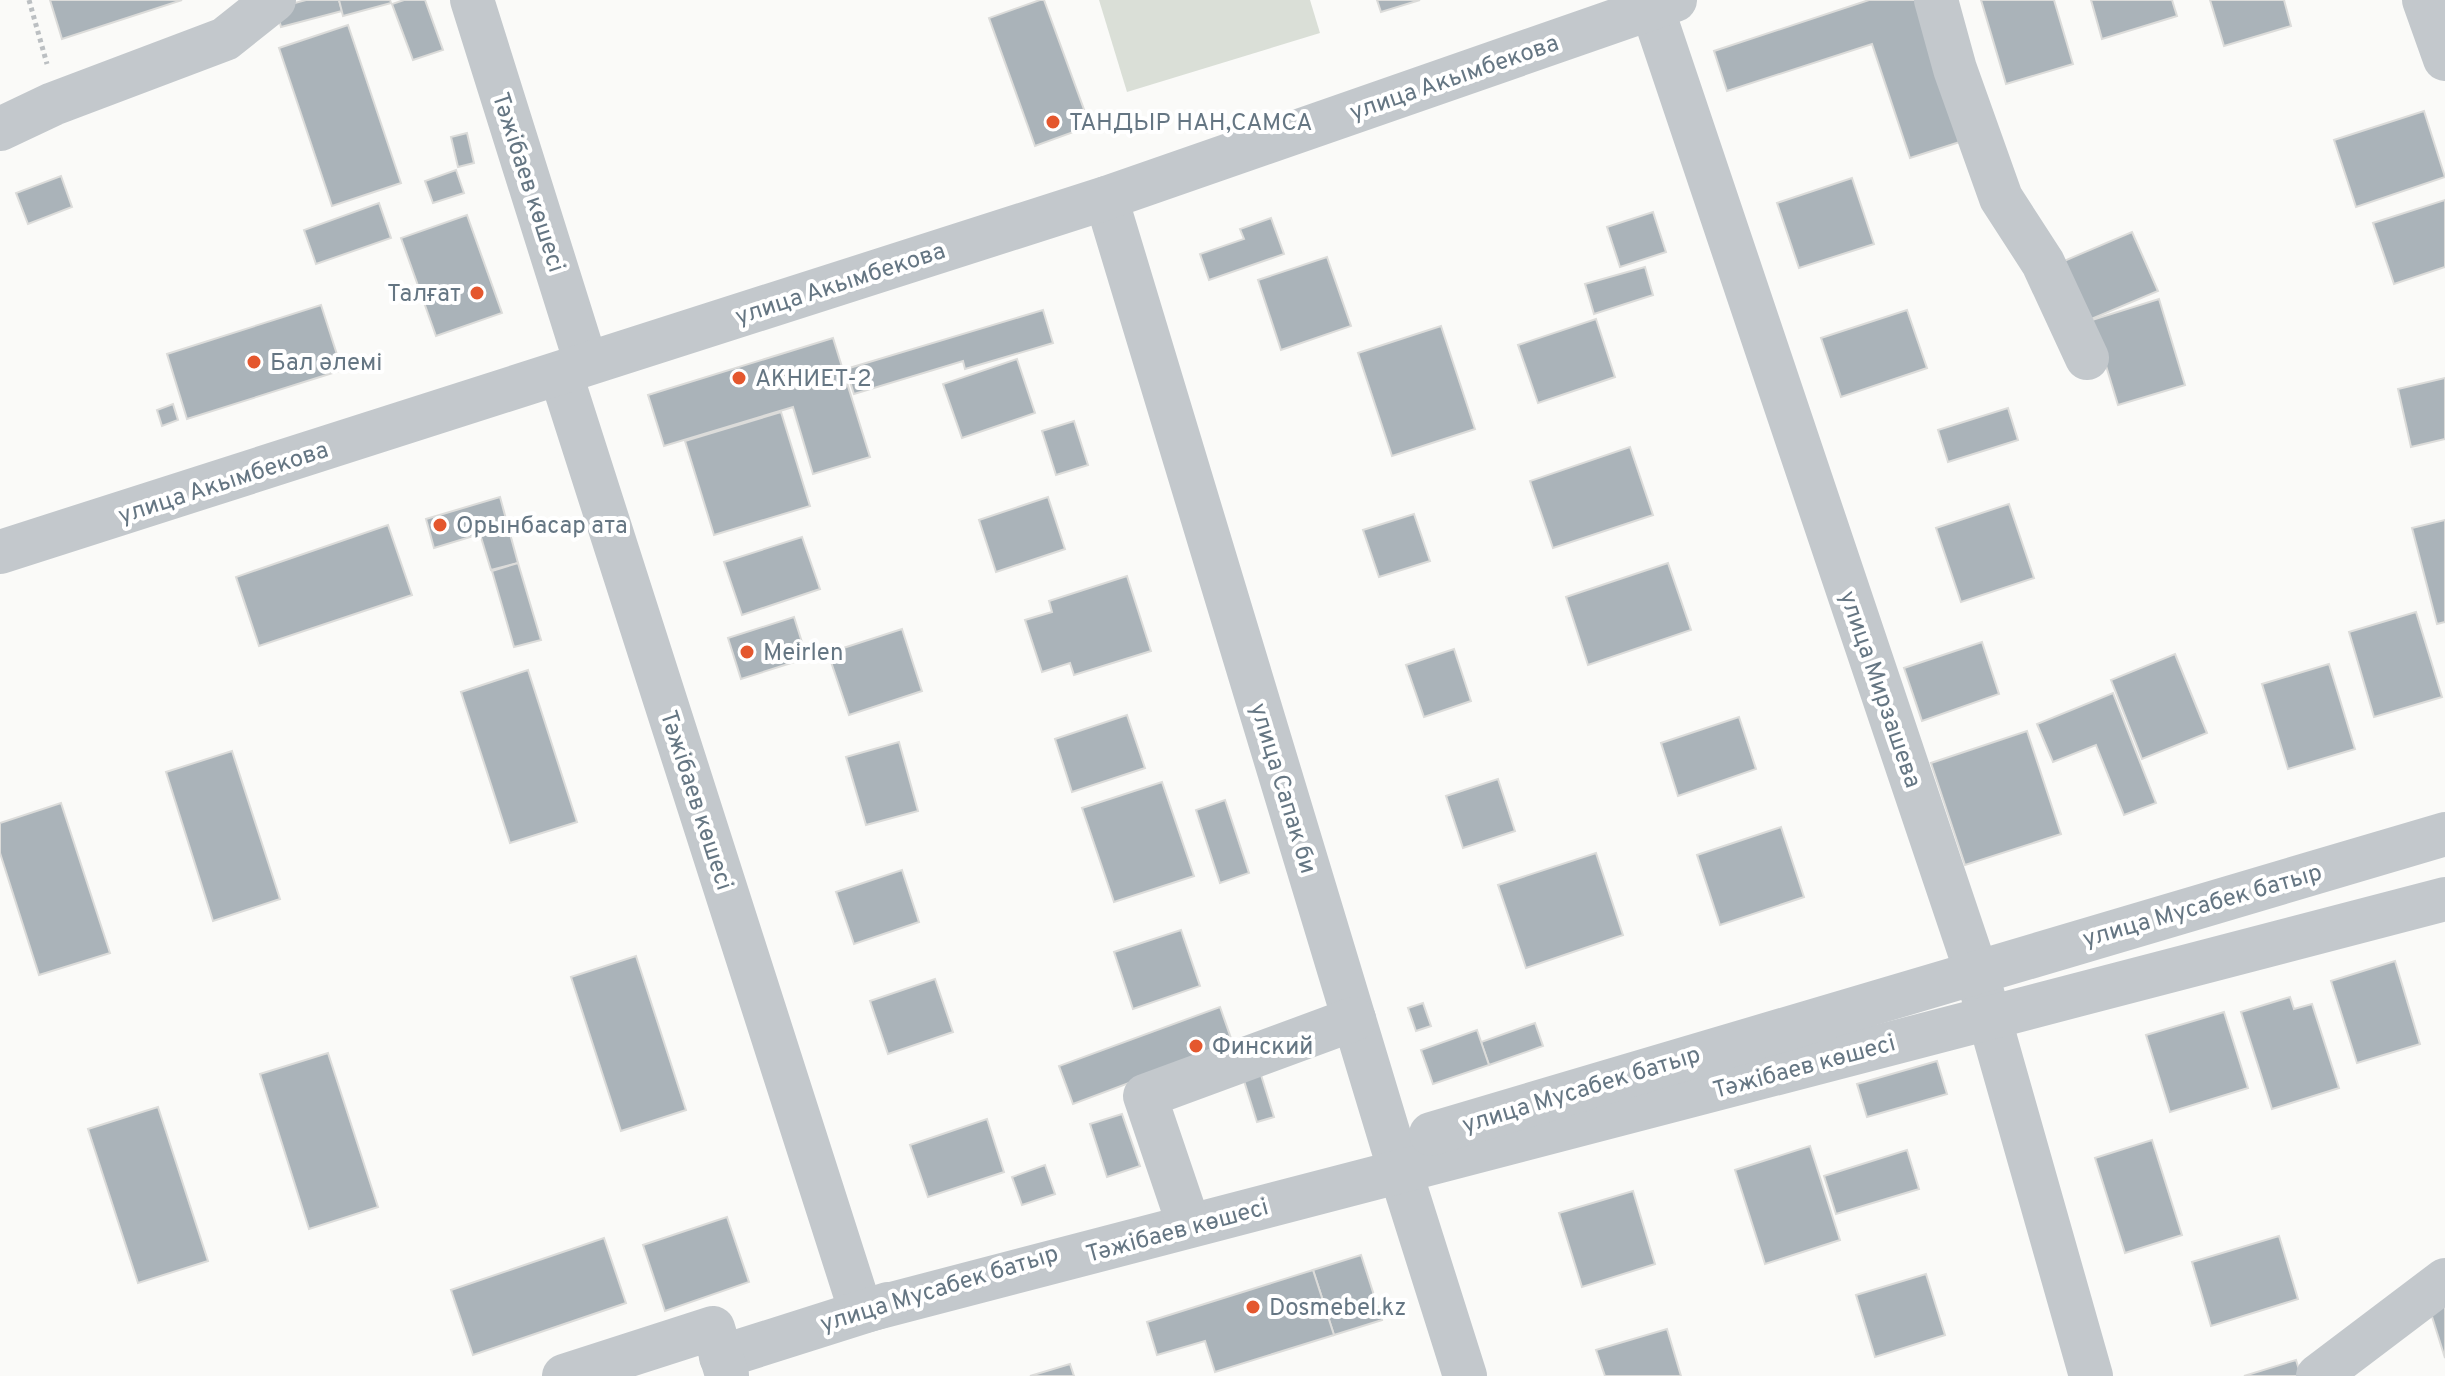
<svg xmlns="http://www.w3.org/2000/svg" width="2445" height="1376" font-family="Overpass,sans-serif">
<rect width="100%" height="100%" fill="#fafaf8"/>
<polygon fill="#dadfd7" points="1099,0 1310,0 1320,33 1127,92"/>
<g fill="#aab3b9" stroke="#dcdcda" stroke-width="2">
<polygon points="50,0 182,0 62,39"/>
<polygon points="306,0 339,0 342,11 281,27 276,8"/>
<polygon points="339,0 390,0 391,3 343,16"/>
<polygon points="404,0 425,0 443,50 413,60 392,4"/>
<polygon points="1040,0 1044,0 1090,126 1035,146 989,18"/>
<polygon points="1377,0 1420,0 1381,12"/>
<polygon points="1869,0 1923,0 1969,139 1910,158 1872,44 1727,91 1714,51"/>
<polygon points="1981,0 2054,0 2073,64 2006,84"/>
<polygon points="2091,0 2172,0 2177,16 2102,39"/>
<polygon points="2210,0 2284,0 2291,26 2224,46"/>
<polygon points="348,25 401,183 332,206 279,48"/>
<polygon points="2424,111 2445,177 2356,207 2334,140"/>
<polygon points="467,133 474,163 458,167 451,137"/>
<polygon points="456,170 464,193 433,203 425,181"/>
<polygon points="61,176 72,207 28,224 16,193"/>
<polygon points="1852,178 1874,244 1799,268 1777,203"/>
<polygon points="2445,200 2445,267 2394,284 2373,223"/>
<polygon points="379,203 391,238 316,264 304,230"/>
<polygon points="1653,212 1666,252 1620,267 1607,227"/>
<polygon points="467,215 502,313 436,336 401,238"/>
<polygon points="1271,218 1284,254 1209,280 1200,254 1244,239 1240,229"/>
<polygon points="2132,232 2158,291 2089,320 2064,261"/>
<polygon points="1327,257 1351,326 1281,350 1258,280"/>
<polygon points="1645,267 1653,295 1594,314 1585,284"/>
<polygon points="2159,299 2185,385 2118,405 2092,320"/>
<polygon points="321,305 342,370 187,419 167,354"/>
<polygon points="1043,310 1053,343 965,369 963,361 854,394 846,369"/>
<polygon points="1907,310 1927,368 1841,397 1821,338"/>
<polygon points="1596,319 1615,377 1538,403 1518,345"/>
<polygon points="1441,326 1475,429 1392,456 1358,353"/>
<polygon points="833,338 870,457 813,474 793,407 664,446 648,395"/>
<polygon points="1017,359 1035,413 962,438 943,384"/>
<polygon points="2445,378 2445,439 2411,447 2398,389"/>
<polygon points="173,404 178,420 162,426 157,410"/>
<polygon points="2008,408 2018,440 1948,462 1938,430"/>
<polygon points="781,412 810,506 714,535 685,441"/>
<polygon points="1074,421 1088,465 1056,475 1042,431"/>
<polygon points="1630,447 1653,515 1553,548 1530,481"/>
<polygon points="500,497 518,563 491,570 480,534 434,548 426,519"/>
<polygon points="1048,497 1065,549 996,572 979,520"/>
<polygon points="2009,504 2034,578 1961,602 1936,528"/>
<polygon points="1414,514 1430,561 1379,577 1363,530"/>
<polygon points="2445,520 2445,622 2437,624 2412,528"/>
<polygon points="388,525 412,595 259,646 236,577"/>
<polygon points="802,537 820,589 742,615 724,562"/>
<polygon points="518,563 541,640 514,647 492,571"/>
<polygon points="1668,563 1691,630 1588,665 1566,597"/>
<polygon points="1127,576 1151,651 1074,675 1070,663 1042,672 1025,620 1052,612 1049,601"/>
<polygon points="2416,612 2442,697 2374,717 2349,632"/>
<polygon points="794,617 807,658 741,679 728,638"/>
<polygon points="902,629 922,691 849,715 828,653"/>
<polygon points="1982,642 1999,694 1922,721 1904,668"/>
<polygon points="1454,649 1471,701 1424,717 1406,665"/>
<polygon points="2175,654 2207,733 2142,759 2111,680"/>
<polygon points="2329,664 2355,749 2288,769 2262,684"/>
<polygon points="528,670 577,822 510,843 461,692"/>
<polygon points="2113,693 2156,803 2124,815 2096,745 2053,762 2037,724"/>
<polygon points="1127,715 1145,768 1072,792 1055,739"/>
<polygon points="1739,717 1756,769 1678,796 1661,743"/>
<polygon points="2027,731 2061,834 1965,865 1931,763"/>
<polygon points="899,742 918,811 866,825 846,757"/>
<polygon points="232,751 280,899 213,921 166,772"/>
<polygon points="1498,779 1515,831 1463,848 1446,796"/>
<polygon points="1162,782 1194,876 1114,902 1082,808"/>
<polygon points="1225,800 1249,873 1220,883 1196,810"/>
<polygon points="61,803 110,953 39,975 0,853 0,823"/>
<polygon points="1781,827 1804,897 1720,925 1697,855"/>
<polygon points="1596,853 1623,935 1526,968 1498,885"/>
<polygon points="902,870 919,922 854,944 836,892"/>
<polygon points="1181,930 1200,986 1133,1009 1114,952"/>
<polygon points="636,956 686,1110 621,1131 571,977"/>
<polygon points="2395,961 2420,1044 2357,1063 2331,981"/>
<polygon points="935,979 953,1032 888,1054 870,1001"/>
<polygon points="2290,997 2294,1009 2312,1004 2339,1088 2272,1109 2241,1012"/>
<polygon points="1423,1003 1431,1026 1416,1031 1408,1008"/>
<polygon points="1220,1007 1233,1044 1073,1104 1059,1066"/>
<polygon points="2224,1012 2248,1088 2170,1112 2146,1035"/>
<polygon points="1535,1023 1543,1046 1489,1065 1481,1042"/>
<polygon points="1477,1030 1489,1065 1433,1084 1421,1050"/>
<polygon points="328,1053 378,1207 309,1229 260,1074"/>
<polygon points="1937,1061 1947,1094 1867,1117 1857,1084"/>
<polygon points="1257,1062 1274,1117 1257,1122 1240,1068"/>
<polygon points="158,1107 208,1261 138,1283 88,1129"/>
<polygon points="1122,1114 1140,1166 1107,1177 1090,1124"/>
<polygon points="987,1119 1004,1172 928,1197 910,1145"/>
<polygon points="2152,1140 2182,1235 2125,1253 2095,1158"/>
<polygon points="1810,1146 1840,1240 1765,1264 1735,1170"/>
<polygon points="1907,1150 1919,1189 1836,1214 1824,1176"/>
<polygon points="1045,1165 1055,1194 1022,1205 1012,1177"/>
<polygon points="1633,1191 1655,1264 1582,1287 1559,1213"/>
<polygon points="727,1217 749,1282 665,1311 643,1245"/>
<polygon points="2279,1236 2298,1299 2211,1326 2192,1262"/>
<polygon points="604,1238 626,1303 473,1355 451,1290"/>
<polygon points="1361,1255 1382,1320 1334,1335 1313,1270"/>
<polygon points="1313,1270 1334,1335 1215,1372 1205,1341 1157,1355 1147,1322"/>
<polygon points="1926,1274 1945,1335 1875,1357 1856,1295"/>
<polygon points="2445,1282 2445,1358 2423,1288"/>
<polygon points="1667,1329 1681,1376 1605,1376 1596,1350"/>
<polygon points="2296,1360 2301,1376 2244,1376"/>
<polygon points="1070,1364 1074,1376 1030,1376"/>
</g>
<g fill="none" stroke-linecap="round" stroke-linejoin="round">
<polyline stroke="#bbbfc2" stroke-width="5" stroke-dasharray="4 4" stroke-linecap="butt" points="29,0 47,64"/>
<g stroke="#c3c8cc" stroke-width="44">
<polyline points="472,0 586,363"/>
<polyline points="1655,0 1652,8 1976,971 2091,1376"/>
<polyline points="1936,0 1955,69 2001,198 2043,263 2087,358"/>
<polyline points="2424,0 2445,59"/>
<polyline points="0,129 53,104 225,39 274,0"/>
<polyline points="1106,198 1392,1145 1465,1376"/>
<polyline points="561,375 861,1312 2445,899"/>
<polyline points="0,552 1106,198 1675,0"/>
<polyline points="1431,1134 2445,834"/>
<polyline points="1184,1211 1145,1096 1354,1019"/>
<polyline points="721,1357 888,1304"/>
<polyline points="564,1376 713,1328 727,1375"/>
<polyline points="2318,1376 2445,1280"/>
</g>
</g>
<g fill="#e4572e" stroke="#fff" stroke-width="3">
<circle cx="1053" cy="122" r="8"/>
<circle cx="477" cy="293" r="8"/>
<circle cx="254" cy="362" r="8"/>
<circle cx="739" cy="378" r="8"/>
<circle cx="440" cy="525" r="8"/>
<circle cx="747" cy="652" r="8"/>
<circle cx="1196" cy="1046" r="8"/>
<circle cx="1253" cy="1307" r="8"/>
</g>
<g text-anchor="middle" stroke-width="8" stroke-linejoin="round" paint-order="stroke">
<g font-size="24" fill="#657683" stroke="#fff">
<text transform="translate(1454 77) rotate(-19)" y="8">улица Акымбекова</text>
<text transform="translate(529 182) rotate(72)" y="8">Тәжібаев көшесі</text>
<text transform="translate(840 283) rotate(-18)" y="8">улица Акымбекова</text>
<text transform="translate(223 482) rotate(-18)" y="8">улица Акымбекова</text>
<text transform="translate(1881 689) rotate(71)" y="8">улица Мирзашева</text>
<text transform="translate(1284 788) rotate(73)" y="8">улица Сапак би</text>
<text transform="translate(697 800) rotate(72)" y="8">Тәжібаев көшесі</text>
<text transform="translate(2202 905) rotate(-16)" y="8">улица Мусабек батыр</text>
<text transform="translate(1804 1066) rotate(-15)" y="8">Тәжібаев көшесі</text>
<text transform="translate(1581 1089) rotate(-17)" y="8">улица Мусабек батыр</text>
<text transform="translate(1177 1230) rotate(-15)" y="8">Тәжібаев көшесі</text>
<text transform="translate(939 1288) rotate(-17)" y="8">улица Мусабек батыр</text>
</g>
<g font-size="24" fill="#657683" stroke="#fff" text-anchor="start">
<text x="1069" y="130">ТАНДЫР НАН,САМСА</text>
<text x="461" y="301" text-anchor="end">Талғат</text>
<text x="270" y="370">Бал әлемі</text>
<text x="755" y="386">АКНИЕТ-2</text>
<text x="456" y="533">Орынбасар ата</text>
<text x="763" y="660">Meirlen</text>
<text x="1212" y="1054">Финский</text>
<text x="1269" y="1315">Dosmebel.kz</text>
</g>
</g>
</svg>
